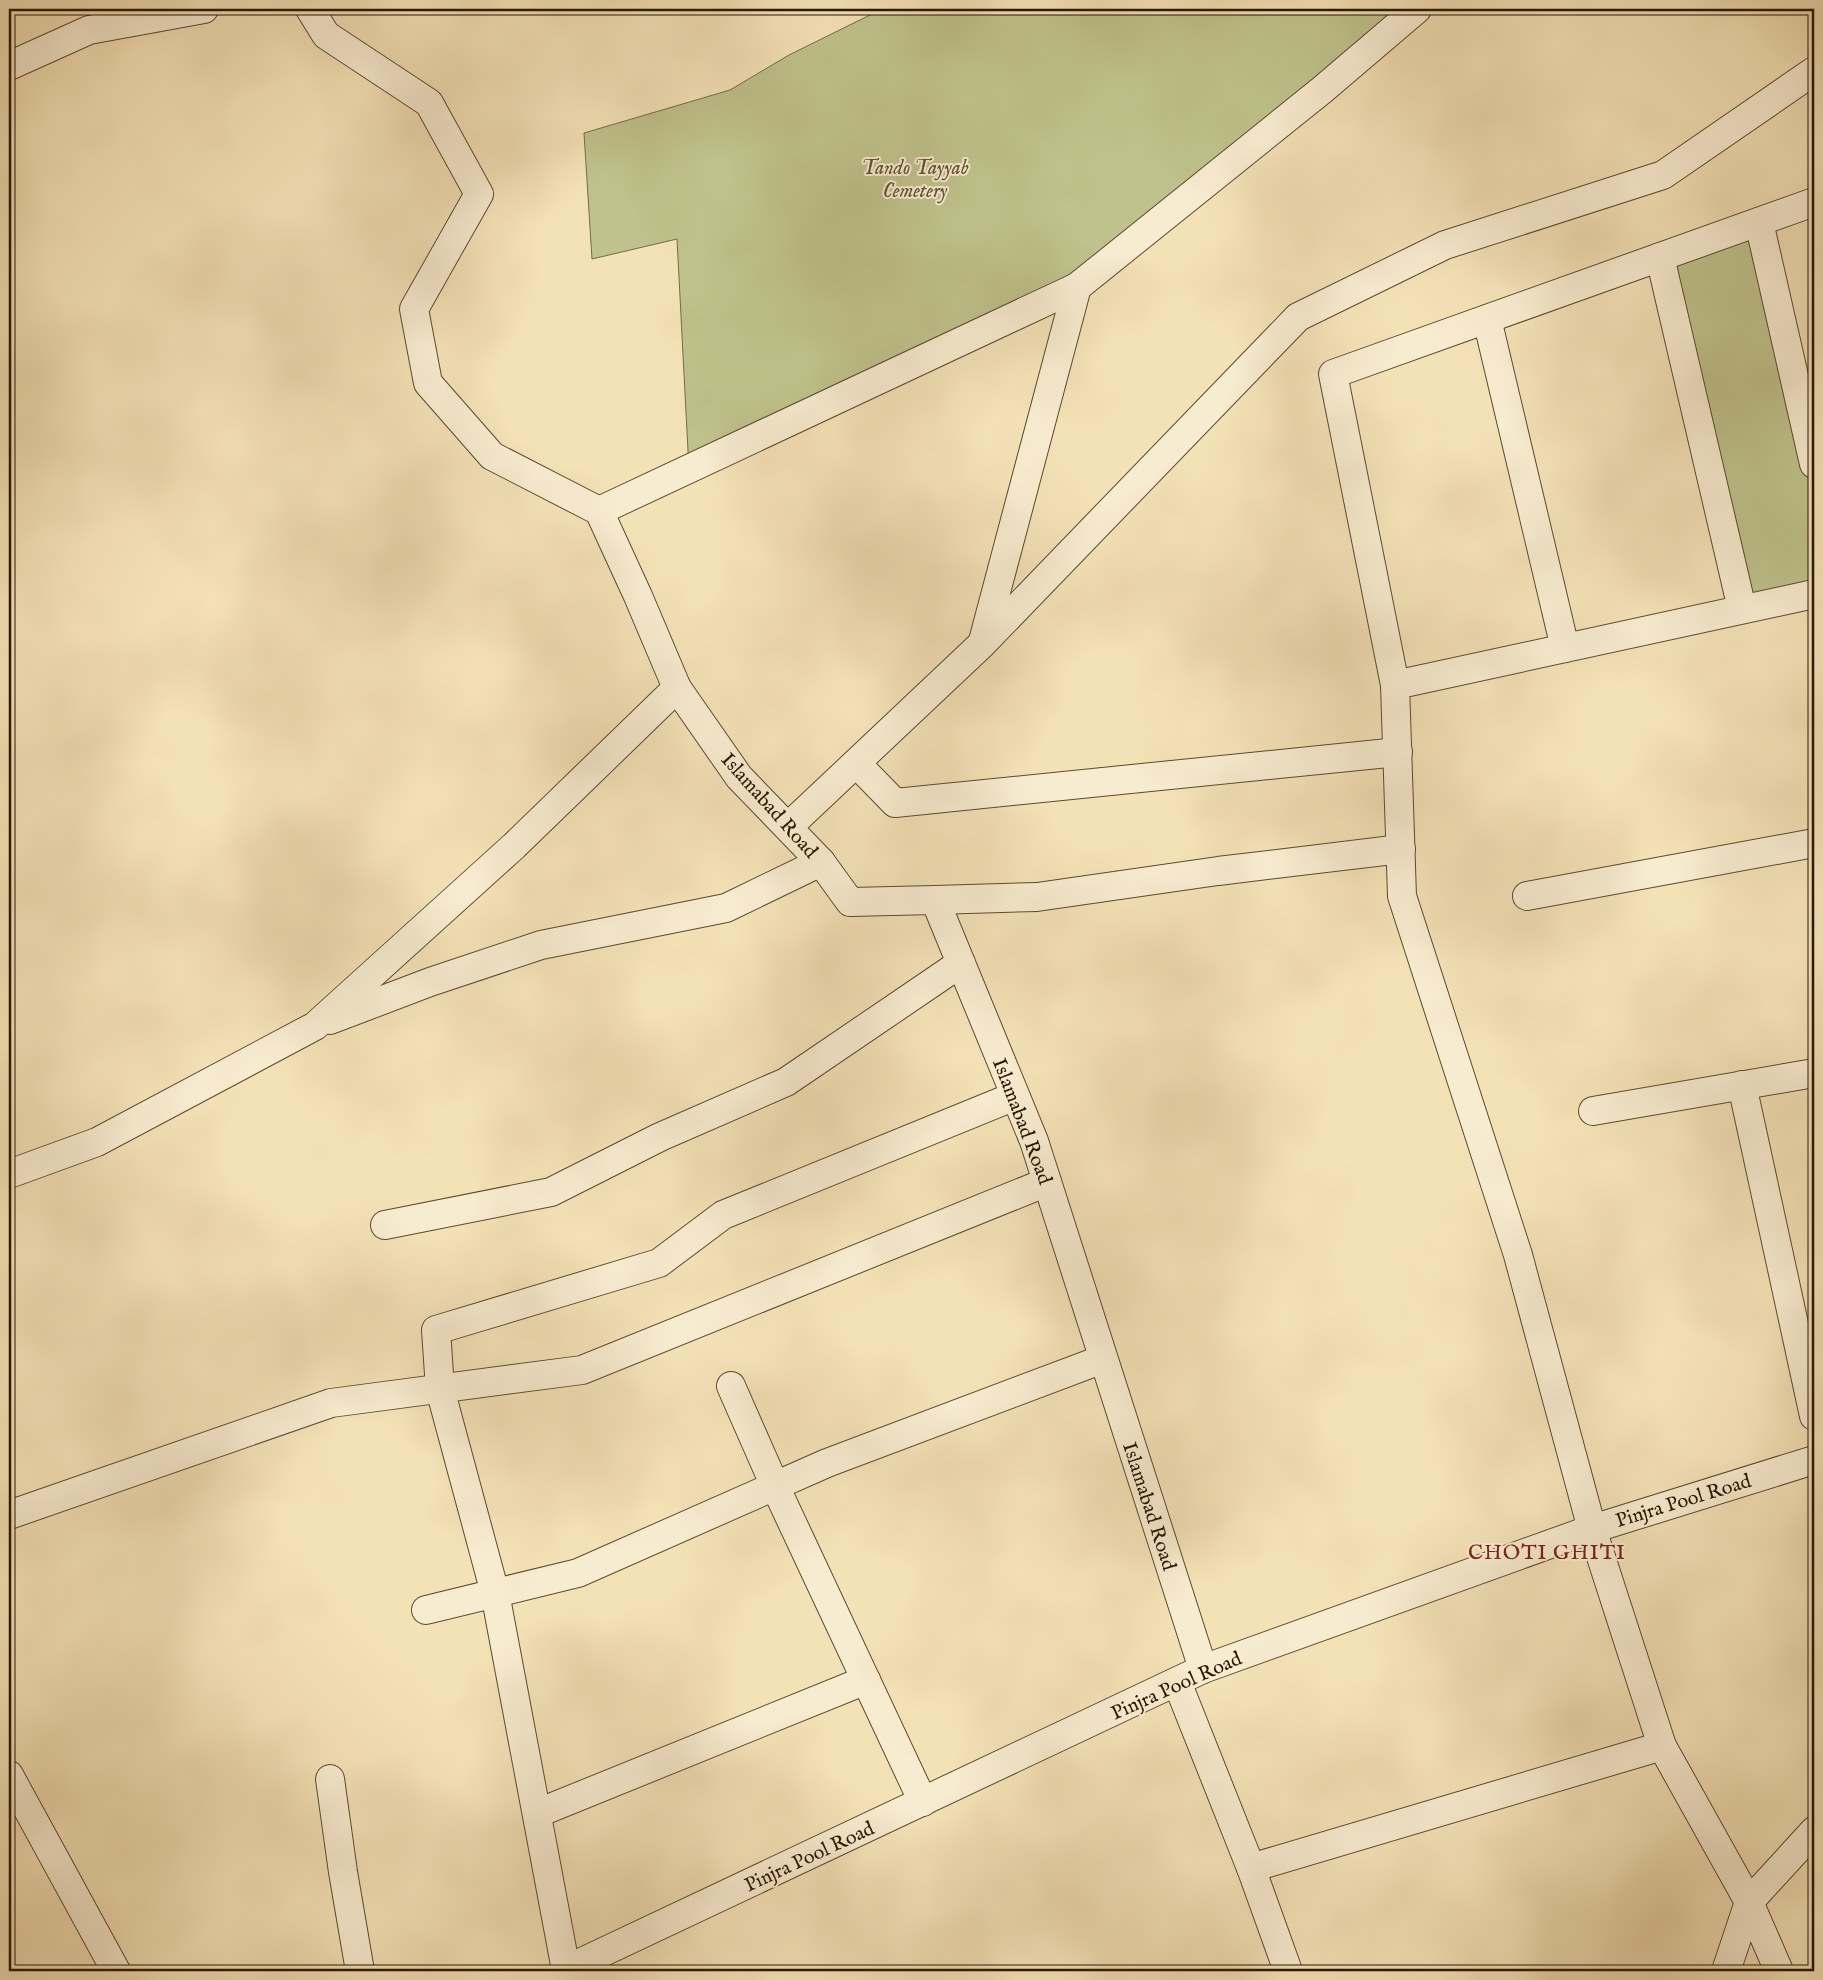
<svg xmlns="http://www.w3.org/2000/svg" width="1823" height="1980" font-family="'IM FELL English',serif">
<rect width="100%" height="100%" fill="#f4e2b7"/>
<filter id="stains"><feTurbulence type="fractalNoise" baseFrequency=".004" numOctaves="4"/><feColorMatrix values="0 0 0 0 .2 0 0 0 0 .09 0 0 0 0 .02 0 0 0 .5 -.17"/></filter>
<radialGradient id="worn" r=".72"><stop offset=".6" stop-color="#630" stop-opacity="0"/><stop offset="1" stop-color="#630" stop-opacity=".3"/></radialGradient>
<g fill="#bfc28c" stroke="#736c47">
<polygon points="882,9 1413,9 1077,287 689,470 677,239 592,259 584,133 730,90 789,55"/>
<polygon points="1759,222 1814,464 1814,594 1742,609 1660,257"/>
</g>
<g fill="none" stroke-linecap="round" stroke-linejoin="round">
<g stroke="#5a4a2f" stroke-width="30">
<g id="minor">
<polyline points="9,66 89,30 204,9"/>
<polyline points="1759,222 1814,464"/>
<polyline points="1660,257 1742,609"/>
<polyline points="1487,319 1565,648"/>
<polyline points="599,511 1077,287"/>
<polyline points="983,641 1077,287 1322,90 1417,9"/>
<polyline points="1395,685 1333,374 1814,202"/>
<polyline points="856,763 895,803 1398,752"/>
<polyline points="788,827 982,644 1298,317 1445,245 1663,175 1814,71"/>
<polyline points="1527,896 1814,843"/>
<polyline points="935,900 1037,897 1218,871 1401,849"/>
<polyline points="330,1020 430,982 541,945 726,908 821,862"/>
<polyline points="1742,1085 1814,1416"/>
<polyline points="1593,1111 1814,1073"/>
<polyline points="9,1174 97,1142 315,1026 514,846 677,688"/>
<polyline points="385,1225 551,1192 660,1137 786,1082 961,963"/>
<polyline points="731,1386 775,1486 923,1802"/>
<polyline points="9,1515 331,1403 582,1370 1047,1182"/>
<polyline points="1592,1529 1518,1255 1402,896 1395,685 1814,594"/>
<polyline points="426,1610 578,1573 827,1463 1103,1359"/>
<polyline points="1177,1682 1251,1868 1288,1971"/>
<polyline points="330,1779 343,1872 360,1971"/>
<polyline points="538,1813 866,1680"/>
<polyline points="1251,1868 1662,1746"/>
<polyline points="566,1970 495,1593 440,1389 436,1330 659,1263 723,1215 1015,1096"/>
</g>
</g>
<g stroke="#5a4a2f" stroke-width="30">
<g id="tertiary">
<polyline points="310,9 326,35 429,103 479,194 414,309 428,383 492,456 599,511 638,596 677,688 739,777 821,862 850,902 935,900 1034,1141 1203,1669"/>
<polyline points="1592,1529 1662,1746 1749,1902 1779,1971"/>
<polyline points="9,1775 116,1971"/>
<polyline points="563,1971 1203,1669 1592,1529 1814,1460"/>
<polyline points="1726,1971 1749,1902 1814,1831"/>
</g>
</g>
<use href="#minor" stroke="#f8ecd0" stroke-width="28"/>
<use href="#tertiary" stroke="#f8ecd0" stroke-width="28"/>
</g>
<g text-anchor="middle" stroke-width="4" stroke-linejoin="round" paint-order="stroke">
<g font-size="20" font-style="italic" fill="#5c5332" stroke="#f8ecd0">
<text x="915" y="174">Tando Tayyab<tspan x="915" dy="23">Cemetery</tspan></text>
</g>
<g font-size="20" fill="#271702" stroke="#f8ecd0">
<text transform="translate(770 805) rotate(48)" y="7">Islamabad Road</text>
<text transform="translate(1023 1121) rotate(69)" y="7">Islamabad Road</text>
<text transform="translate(1683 1500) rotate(-17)" y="7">Pinjra Pool Road</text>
<text transform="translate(1150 1506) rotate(72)" y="7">Islamabad Road</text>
<text transform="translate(1176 1685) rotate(-24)" y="7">Pinjra Pool Road</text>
<text transform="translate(809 1856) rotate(-25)" y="7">Pinjra Pool Road</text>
</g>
<g font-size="21" letter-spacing="1" fill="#7a1f14" stroke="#f8ecd0">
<text x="1547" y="1559">CHOTI GHITI</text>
</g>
</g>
<rect width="1823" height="1980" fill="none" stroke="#f4e2b7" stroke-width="30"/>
<rect x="10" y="10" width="1803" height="1960" fill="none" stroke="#271702" stroke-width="2.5"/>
<rect x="15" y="15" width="1793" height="1950" fill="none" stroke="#271702"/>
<rect width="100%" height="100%" filter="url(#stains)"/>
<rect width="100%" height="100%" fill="url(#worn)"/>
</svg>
